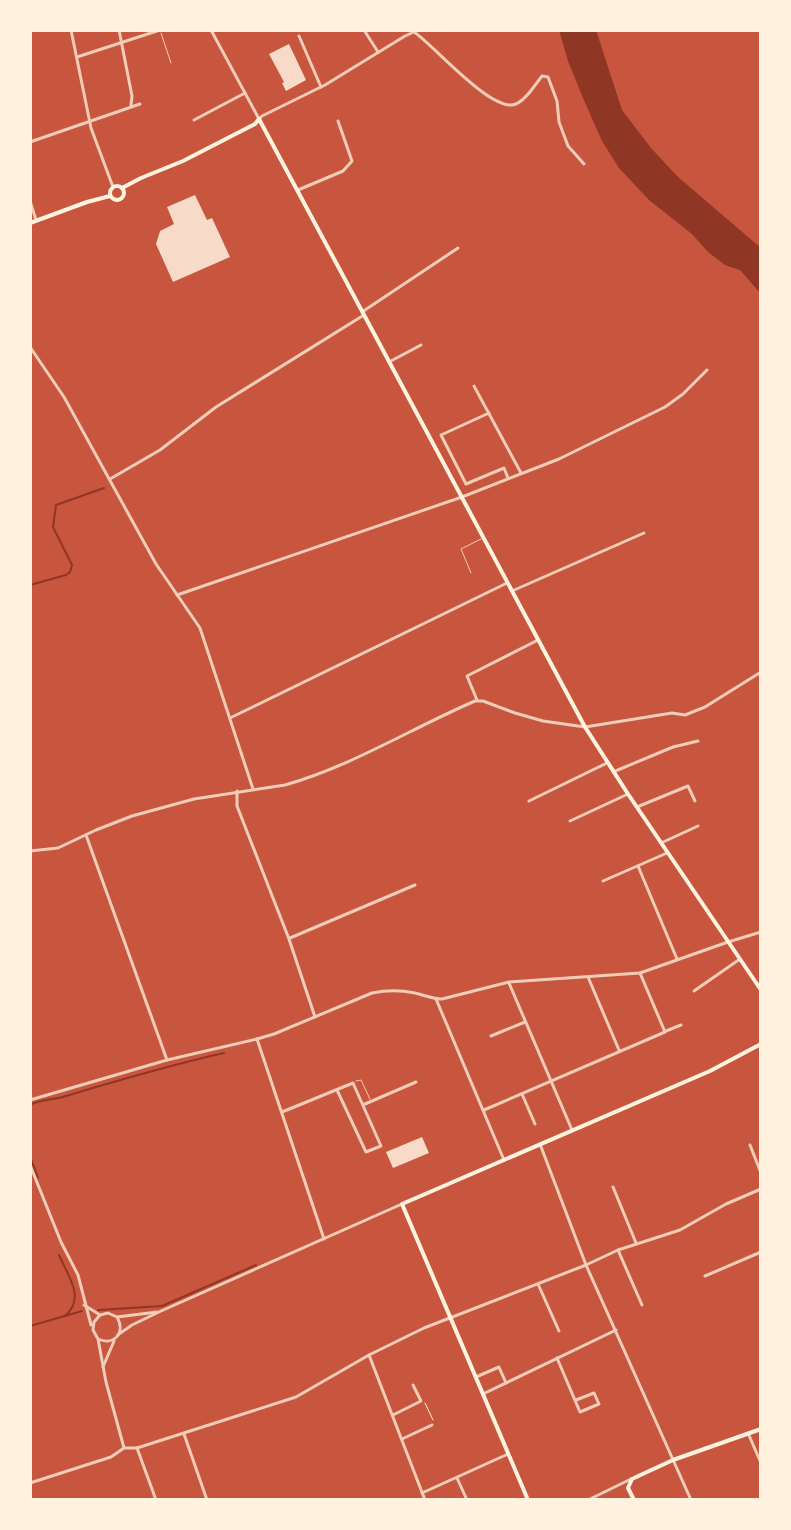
<svg xmlns="http://www.w3.org/2000/svg" width="791" height="1530" font-family="'Exo 2',sans-serif">
<rect width="100%" height="100%" fill="#c8553d"/>
<polygon fill="#8f3625" points="559,30 596,30 622,110 651,148 678,177 761,248 761,294 740,270 725,265 708,252 692,234 649,200 619,168 602,141 583,98 568,61"/>
<g fill="none" stroke-linecap="round" stroke-linejoin="round">
<g stroke="#8f3625" stroke-width="2">
<polyline points="30,585 66,575 70,572 72,565 53,527 56,505 104,488"/>
<path d="M30,1105c10,-6 25,-5 36,-9 53,-16 105,-31 158,-43"/>
<polyline points="30,1156 38,1178"/>
<path d="M59,1255c9,21 27,43 6,61"/>
<polyline points="98,1310 162,1306 256,1265"/>
<polyline points="30,1326 82,1311"/>
</g>
</g>
<g fill="#f7dbc8">
<polygon points="289,44 306,80 286,91 282,83 284,82 269,54"/>
<polygon points="195,195 207,220 212,218 230,257 173,282 156,244 160,231 174,224 167,207"/>
<polygon points="422,1137 429,1153 393,1168 386,1152"/>
</g>
<g fill="none" stroke-linecap="round" stroke-linejoin="round">
<polyline stroke="#fff3e0" stroke-width="1" points="425,1403 433,1420"/>
<g stroke="#f1ccb7" stroke-width="1">
<polyline points="161,33 171,63"/>
<polyline points="471,573 461,549 481,539"/>
<polyline points="356,1081 361,1080 370,1099"/>
</g>
<g stroke="#f1ccb7" stroke-width="3">
<polyline points="71,30 91,128 113,187"/>
<polyline points="119,30 132,96 131,105"/>
<polyline points="364,30 378,52"/>
<polyline points="299,36 321,87"/>
<polyline points="77,57 160,30"/>
<path d="M259,119l3,-3 63,-31 80,-49 9,-4c20,13 78,82 102,72 10,-4 19,-19 26,-28l6,1 9,24 2,21 9,24 16,18"/>
<polyline points="194,120 245,93"/>
<polyline points="30,142 140,104"/>
<polyline points="298,190 343,171 352,161 338,121"/>
<polyline points="30,201 36,220"/>
<polyline points="362,312 458,248"/>
<polyline points="30,347 64,397 156,564 200,628 253,789"/>
<polyline points="389,362 421,345"/>
<polyline points="474,386 521,473"/>
<polyline points="489,413 441,435 466,484 504,468 508,478"/>
<polyline points="110,479 160,450 216,407 364,315"/>
<polyline points="512,591 644,533"/>
<polyline points="177,595 462,497 559,459 665,407 683,394 707,370"/>
<polyline points="477,700 467,676 538,640"/>
<polyline points="230,718 507,583"/>
<polyline points="613,772 673,747 698,741"/>
<polyline points="237,791 237,806 289,939 315,1017"/>
<polyline points="529,801 607,763"/>
<polyline points="637,807 688,786 695,801"/>
<polyline points="570,821 628,794"/>
<polyline points="86,835 167,1060"/>
<polyline points="661,843 698,826"/>
<path d="M30,851l28,-3 38,-18 36,-14 62,-17 91,-14c67,-19 127,-57 190,-84h8l32,12 28,8 42,6 87,-14 13,2 20,-8 56,-35"/>
<polyline points="638,866 677,959"/>
<polyline points="603,881 667,853"/>
<polyline points="290,938 415,885"/>
<polyline points="728,942 761,932"/>
<polyline points="588,977 619,1050"/>
<polyline points="509,983 572,1130"/>
<polyline points="694,991 740,959"/>
<polyline points="436,999 504,1160"/>
<polyline points="666,1031 681,1025"/>
<polyline points="491,1036 525,1022"/>
<polyline points="257,1039 324,1239"/>
<polyline points="522,1094 535,1124"/>
<polyline points="365,1104 416,1082"/>
<polyline points="484,1110 665,1032 640,973"/>
<polyline points="282,1112 353,1083 381,1146 366,1152 337,1090"/>
<polyline points="540,1144 586,1265 691,1500"/>
<polyline points="750,1145 761,1173"/>
<polyline points="613,1187 636,1243"/>
<polyline points="618,1250 642,1305"/>
<polyline points="705,1276 761,1252"/>
<polyline points="538,1284 559,1331"/>
<polyline points="117,1317 157,1312"/>
<polyline points="119,1334 132,1325 161,1311 402,1204"/>
<polyline points="369,1355 425,1500"/>
<polyline points="557,1358 580,1412 599,1404 594,1393 576,1400"/>
<polyline points="476,1377 499,1367 506,1383"/>
<polyline points="483,1394 616,1330"/>
<polyline points="393,1415 421,1401 413,1385"/>
<polyline points="748,1433 761,1463"/>
<polyline points="184,1434 207,1500"/>
<polyline points="402,1439 432,1425"/>
<polyline points="137,1448 156,1500"/>
<polyline points="457,1478 467,1500"/>
<polyline points="422,1493 508,1454"/>
</g>
<g stroke="#f1ccb7" stroke-width="3">
<polyline points="211,30 259,119"/>
<path d="M30,1100l137,-40 90,-21 17,-5 98,-41c14,-3 29,-3 43,0 9,2 18,6 27,6l67,-17 131,-9 88,-31"/>
<polyline points="30,1165 61,1242 78,1275 91,1325"/>
<polyline points="84,1305 100,1315"/>
<path d="M98,1339c16,7 28,-6 19,-22l-9,-4 -8,2 -6,7 -1,8 5,9 8,43 18,66"/>
<polyline points="103,1367 114,1341"/>
<polyline points="30,1483 111,1457 124,1448 137,1448 296,1397 369,1355 424,1328 586,1265 618,1250 680,1230 726,1204 761,1189"/>
<polyline points="588,1500 631,1479"/>
</g>
<g stroke="#fff3e0" stroke-width="4">
<circle cx="117" cy="193" r="7"/>
<polyline points="122,188 141,178 183,161 255,124 259,119 585,727 628,794 761,990"/>
<polyline points="30,223 87,202 110,196"/>
<polyline points="634,1478 673,1460 761,1429"/>
<polyline points="632,1479 628,1488 634,1500"/>
<polyline points="528,1500 402,1204 710,1071 761,1044"/>
</g>
</g>
<rect width="791" height="1530" fill="none" stroke="#fff3e0" stroke-width="64"/>
</svg>
